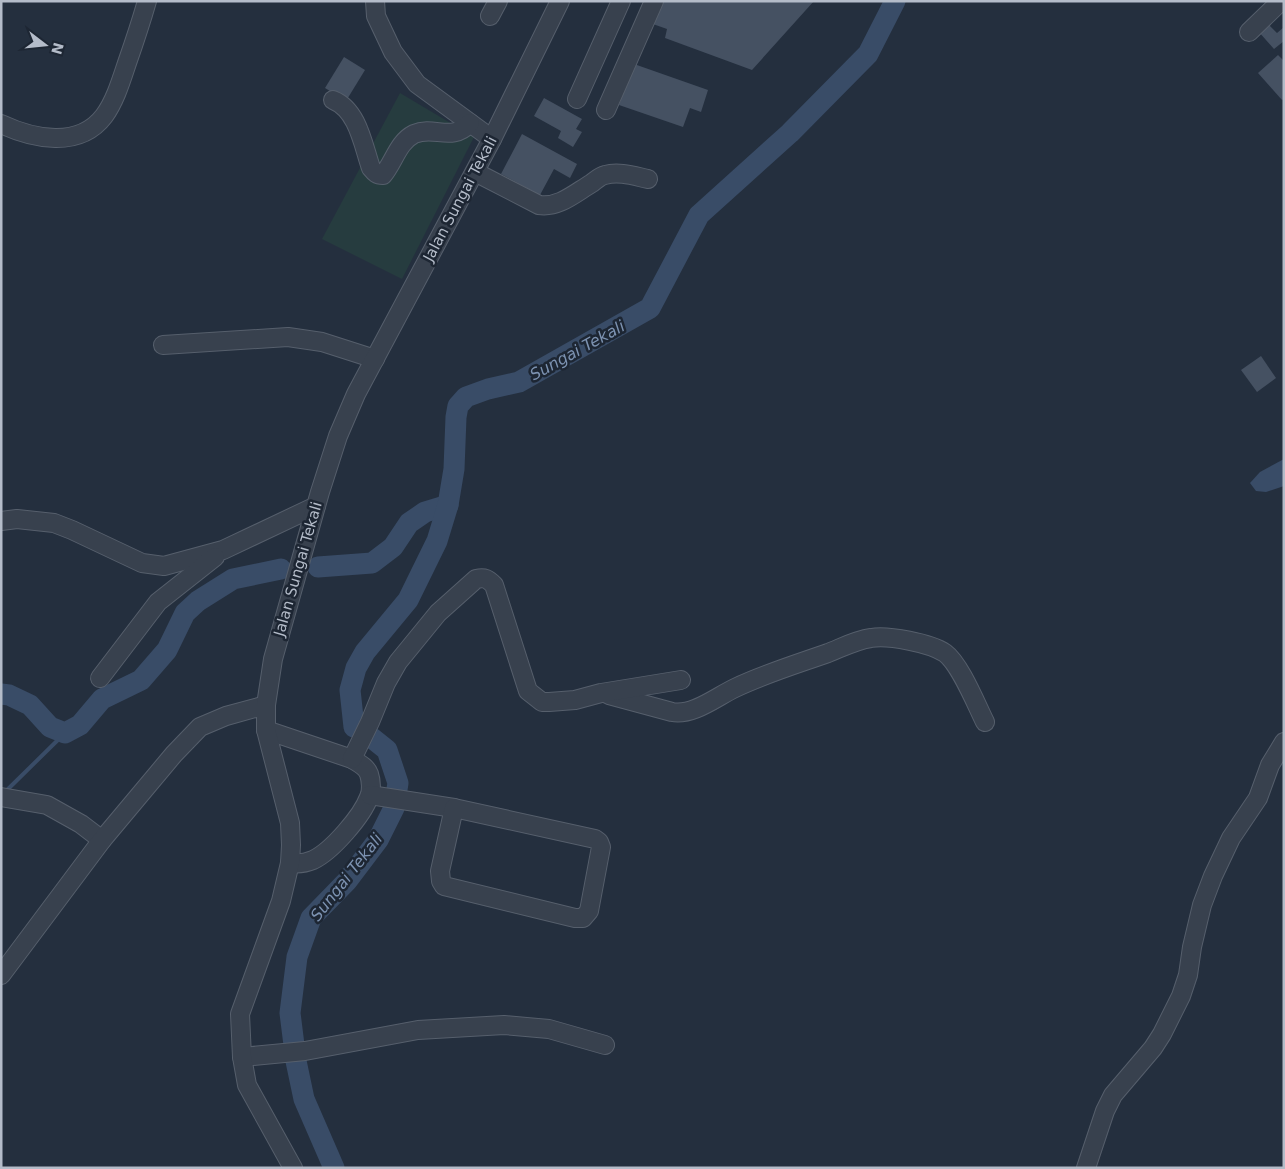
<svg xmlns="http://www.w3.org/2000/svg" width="1285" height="1169" font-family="'DejaVu Sans',sans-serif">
<rect width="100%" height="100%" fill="#242f3e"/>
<polygon fill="#263c3f" points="400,93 474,137 402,279 322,239"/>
<polygon fill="#394c67" points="1284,459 1284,486 1266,492 1256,491 1250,483 1260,472"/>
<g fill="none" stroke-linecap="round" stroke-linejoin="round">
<polyline stroke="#394c67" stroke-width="4" points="6,791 65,733"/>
<g stroke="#394c67" stroke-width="21">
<polyline points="318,567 372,563 393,547 409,523 425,512 448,505"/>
<polyline points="1,694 9,695 30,705 50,727 65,733 80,725 102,699 141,680 167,650 185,613 198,601 233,579 281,569"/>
<polyline points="354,727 350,690 356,668 365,652 408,600 437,541 448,505 454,469 456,417 458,406 466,397 488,389 519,382 650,308 699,215 790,133 868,54 895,1"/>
<polyline points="334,1168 304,1099 296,1061 290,1013 297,957 311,918 347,881 378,840 394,808 398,783 387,750 372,738"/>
</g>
</g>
<g fill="#455162">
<polygon points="659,1 814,1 752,70 665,38 667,29 650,23"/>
<polygon points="1267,23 1277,33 1284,27 1284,41 1274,49 1258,31"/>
<polygon points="1278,55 1284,61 1284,99 1282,100 1258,73"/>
<polygon points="344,57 365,70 346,101 325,88"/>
<polygon points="634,64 708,90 701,112 690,108 683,127 619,105"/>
<polygon points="544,98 582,119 576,129 582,132 573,147 558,138 561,131 534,116"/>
<polygon points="522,134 577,164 570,178 554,169 540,195 501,174"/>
<polygon points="1261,356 1276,378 1257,392 1241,370"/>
</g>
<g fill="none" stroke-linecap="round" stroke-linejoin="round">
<g stroke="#565f6c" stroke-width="20">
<g id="minor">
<polyline points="375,1 376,16 393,52 417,84 492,139"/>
<polyline points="490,16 498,1"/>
<polyline points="1249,32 1281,1"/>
<polyline points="577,99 621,1"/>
<path d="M333,100c25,10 30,45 38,68 4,5 6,7 12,7 11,-13 15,-33 31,-41 21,-9 37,9 56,-11"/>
<polyline points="606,110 654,1"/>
<path d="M1,124c32,15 78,25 103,-8 11,-15 17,-35 23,-53 7,-20 14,-41 20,-62"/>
<path d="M475,172l64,33c20,3 36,-12 53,-22 4,-3 8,-7 13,-8 14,-4 29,1 43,4"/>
<polyline points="163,345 288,337 322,342 375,359"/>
<polyline points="1,521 17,519 54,523 72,530 142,563 164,566 223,550 316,506"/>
<polyline points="100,678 158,602 215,557"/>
<path d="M609,695l63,17c21,4 44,-15 63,-24 29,-14 62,-24 93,-35 13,-5 28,-13 43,-15 17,-3 59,5 74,15 15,11 31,51 40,69"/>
<path d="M266,730l86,29c6,4 14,7 17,15 2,6 3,17 0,23 -7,19 -37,54 -56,63 -7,3 -15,4 -23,3"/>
<path d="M352,759l18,-37 16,-39 12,-21 40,-49 38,-34c9,-2 12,0 18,6l34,106 14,11h7l26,-2 26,-7 80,-13"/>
<polyline points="370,795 454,808"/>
<polyline points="1,797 47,805 81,824 102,840"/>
<polygon points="454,808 595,839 599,842 601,847 589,911 583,918 575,918 444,886 441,881 440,871"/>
<polyline points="1,975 102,840 174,754 200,727 226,716 266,705"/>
<polyline points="242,1057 305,1051 418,1030 504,1025 549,1029 605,1045"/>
<polyline points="293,1168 247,1085 242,1057 240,1014 281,901 290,863 291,845 290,823 266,730 266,705 273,659 320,492 338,436 356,394 492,139 560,1"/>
<polyline points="1086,1168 1105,1111 1113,1095 1153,1048 1162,1034 1181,996 1188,975 1192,947 1202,905 1213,876 1231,838 1258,798 1270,765 1284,742"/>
</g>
</g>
<use href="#minor" stroke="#38414e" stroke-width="18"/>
</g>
<g text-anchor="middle" stroke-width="5" stroke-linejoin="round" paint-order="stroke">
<g font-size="15" fill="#b4bcc9" stroke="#1d2633">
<text transform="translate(460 199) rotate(-62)" y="5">Jalan Sungai Tekali</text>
<text transform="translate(298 569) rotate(-74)" y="5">Jalan Sungai Tekali</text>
</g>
<g font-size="16" font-style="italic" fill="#7c92b1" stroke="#1d2633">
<text transform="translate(577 350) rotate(-29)" y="6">Sungai Tekali</text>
<text transform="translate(346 877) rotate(-52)" y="6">Sungai Tekali</text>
</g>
</g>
<rect width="1285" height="1169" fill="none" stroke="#b4bcc9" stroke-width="5"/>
<g transform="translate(45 45) rotate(106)" stroke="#1d2633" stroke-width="4" paint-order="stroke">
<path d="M0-4L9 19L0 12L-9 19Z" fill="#b4bcc9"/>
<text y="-8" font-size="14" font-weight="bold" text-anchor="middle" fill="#b4bcc9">N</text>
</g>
</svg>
